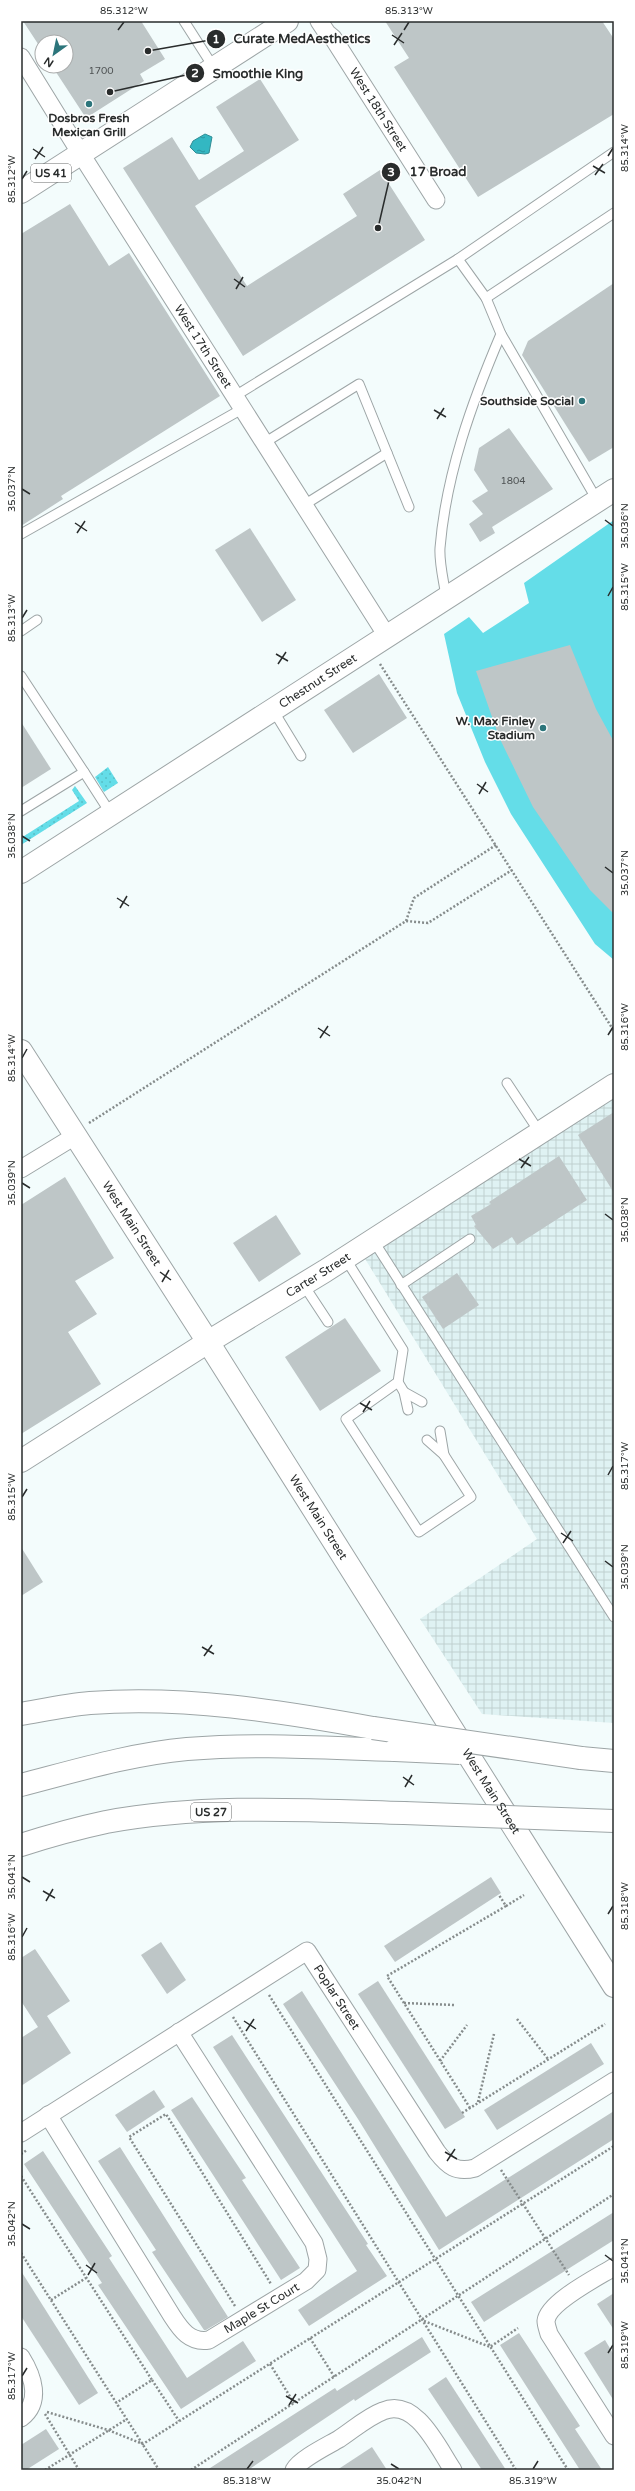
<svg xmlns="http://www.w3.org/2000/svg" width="635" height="2491" font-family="'Varela Round',sans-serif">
<defs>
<pattern id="industrial-grid" width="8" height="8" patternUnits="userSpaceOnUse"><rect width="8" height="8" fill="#dff2f3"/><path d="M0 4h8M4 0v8" fill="none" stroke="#bfd0d0"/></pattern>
<pattern id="grass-dots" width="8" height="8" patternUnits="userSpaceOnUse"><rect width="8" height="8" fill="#64dde8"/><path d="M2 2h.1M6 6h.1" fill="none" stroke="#57bec7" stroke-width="1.8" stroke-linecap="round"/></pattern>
<pattern id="water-ripples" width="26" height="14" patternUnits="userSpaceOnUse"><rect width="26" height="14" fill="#33b7c2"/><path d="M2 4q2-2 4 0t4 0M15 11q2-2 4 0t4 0" fill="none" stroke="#2b959e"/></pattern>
</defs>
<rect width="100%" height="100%" fill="#f3fcfc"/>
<polygon fill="url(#industrial-grid)" points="614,1085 614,1723 482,1714 420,1619 537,1539 359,1249"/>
<g fill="url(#grass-dots)">
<polygon points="108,767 118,783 104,792 95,777"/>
<polygon points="75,786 87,803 21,845 21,838 79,801 72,790"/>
</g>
<polygon fill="#64dde8" points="614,520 614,960 595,944 511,814 485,762 457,693 444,634 469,617 483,633 529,603 524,583"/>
<polygon fill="url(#water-ripples)" stroke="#308d95" points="205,134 212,137 209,153 205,154 196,153 190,147 193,141"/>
<g fill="#bec6c7">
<polygon points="23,21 141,21 165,59 140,74 144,81 86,118 52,66 66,66 66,42 42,42 42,50"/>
<polygon points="385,21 602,21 614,39 614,114 478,197 394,67 409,58"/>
<polygon points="260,79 299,140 195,206 247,286 357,216 343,194 380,170 425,240 243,356 123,168 172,137 199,180 244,151 216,107"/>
<polygon points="70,204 109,266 129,253 220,396 61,496 63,499 21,526 21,234"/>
<polygon points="614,283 614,447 589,462 522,355 528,341"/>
<polygon points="509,428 553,489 492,527 495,533 480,542 469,524 483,514 472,501 488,491 474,470 479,448"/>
<polygon points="250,528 296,600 262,622 215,550"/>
<polygon points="570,645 596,709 614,742 614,914 590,890 533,807 499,737 476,671"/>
<polygon points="379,674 407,718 353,753 324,710"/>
<polygon points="21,722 51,769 21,788"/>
<polygon points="614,1112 614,1193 578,1135"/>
<polygon points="559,1156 587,1200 517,1245 512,1237 493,1249 474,1226 476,1225 471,1216 491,1204 489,1202"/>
<polygon points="65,1177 114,1258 75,1281 97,1314 68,1332 101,1384 21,1434 21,1205"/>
<polygon points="276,1215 301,1254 259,1282 233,1243"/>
<polygon points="457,1273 479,1305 443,1329 422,1297"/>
<polygon points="345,1318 381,1371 320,1411 285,1357"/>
<polygon points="21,1547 43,1582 21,1596"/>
<polygon points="491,1877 501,1893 395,1962 384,1946"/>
<polygon points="161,1942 186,1980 167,1994 141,1955"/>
<polygon points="35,1949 70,2001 47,2016 71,2053 21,2086 21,2038 38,2027 21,2001 21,1958"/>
<polygon points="378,1981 465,2117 445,2129 358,1994"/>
<polygon points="302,1991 446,2217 614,2111 614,2139 439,2250 358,2119 283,2004"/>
<polygon points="232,2035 368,2244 366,2245 387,2276 309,2326 298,2310 357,2271 213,2047"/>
<polygon points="591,2043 604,2064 497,2130 484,2110"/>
<polygon points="154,2090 165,2107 127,2132 115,2115"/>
<polygon points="192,2097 246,2178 242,2180 300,2268 281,2280 171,2110"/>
<polygon points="120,2147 228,2317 206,2330 204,2330 152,2252 156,2250 98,2161"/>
<polygon points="43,2151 112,2256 109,2258 187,2378 243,2341 256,2361 181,2409 98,2285 102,2283 24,2164"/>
<polygon points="614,2212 614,2240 484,2322 471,2302"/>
<polygon points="21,2271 98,2393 79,2405 21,2316"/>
<polygon points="614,2293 614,2330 597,2304"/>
<polygon points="519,2333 580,2426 575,2429 602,2470 580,2470 500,2345"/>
<polygon points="422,2337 431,2352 355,2401 354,2399 248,2470 207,2470 335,2388 337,2391"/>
<polygon points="605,2340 614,2355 614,2401 584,2353"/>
<polygon points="446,2377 506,2470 482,2470 428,2389"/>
<polygon points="46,2429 59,2449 26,2470 21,2470 21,2445"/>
<polygon points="372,2447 387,2470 337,2470"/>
</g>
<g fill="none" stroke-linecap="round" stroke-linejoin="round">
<g stroke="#9da5a6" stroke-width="11">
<g id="service">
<polyline points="184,21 214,68"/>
<polyline points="614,152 458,259 486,298 614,213"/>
<polyline points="501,334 597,500"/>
<polyline points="235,396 458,259"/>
<polyline points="264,443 359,384 409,507"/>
<polyline points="304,505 387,453"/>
<polyline points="21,534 242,409"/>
<path d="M446,597c-2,-15 -7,-34 -6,-49 6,-74 32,-146 61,-214l-15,-36"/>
<polyline points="21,631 37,620"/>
<polyline points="21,676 84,772 21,811"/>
<polyline points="273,710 301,756"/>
<polyline points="84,772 111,814"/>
<polyline points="507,1083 540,1133"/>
<polyline points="373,1240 614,1617"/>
<polyline points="345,1258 403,1350 398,1382 346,1419 419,1532 471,1497 444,1455 427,1440"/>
<polyline points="303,1284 328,1322"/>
<polyline points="401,1285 470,1239"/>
<polyline points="398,1382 404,1392 408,1410"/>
<polyline points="404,1392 422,1402"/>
<polyline points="440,1431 444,1455"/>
</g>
</g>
<g stroke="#9da5a6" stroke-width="19">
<g id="minor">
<path id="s1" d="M319,21l8,12 6,5 103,162"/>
<path id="s2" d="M21,57l60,97 306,482"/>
<polyline points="21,1169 75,1136"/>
<path id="s3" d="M48,2115l124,201c9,14 18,27 37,24l97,-59 11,-11 1,-11 -4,-16 -135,-211"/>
<path id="s4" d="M21,2133l286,-182 130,201c11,14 19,21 38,16l139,-87"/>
<path d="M614,2267c-16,10 -66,35 -68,54 0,4 2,9 3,13l65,102"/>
<path d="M21,2357c12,19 21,45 0,61"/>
<path d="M294,2470c6,-11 33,-24 45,-31 14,-9 28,-22 44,-28 33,-14 55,37 70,59"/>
</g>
</g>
<g stroke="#9da5a6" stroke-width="24">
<g id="tertiary">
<path id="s5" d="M21,872l593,-382"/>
<path id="s6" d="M208,1342l117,-71 289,-186"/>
</g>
</g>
<g stroke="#9da5a6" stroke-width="24">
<polyline id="secondary" points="21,1461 208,1342"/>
</g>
<g stroke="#9da5a6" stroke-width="24">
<g id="primary">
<polyline points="21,192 287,21"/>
<path id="s7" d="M21,1051l187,291 406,644"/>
</g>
</g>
<g stroke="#9da5a6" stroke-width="24">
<g id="motorway">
<path d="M21,1714c23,-4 46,-9 69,-11 95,-7 189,8 283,25"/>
<polyline points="581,1758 614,1761"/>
<path d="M21,1785c54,-14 110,-31 166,-36 69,-6 139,-1 208,1"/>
<path d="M21,1845c28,-9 57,-17 85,-23 98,-18 199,-12 298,-9"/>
</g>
</g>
<g stroke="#868c8c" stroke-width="2.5" stroke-dasharray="2 2" stroke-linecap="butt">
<polyline points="380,664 614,1031"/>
<polyline points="406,921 414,898 496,845"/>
<polyline points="89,1123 406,921 428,923 512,870"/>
<polyline points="506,1906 524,1895"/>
<polyline points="269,1995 568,2470"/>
<polyline points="404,2003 454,2005"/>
<polyline points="233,2017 516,2470"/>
<polyline points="517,2019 548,2059"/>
<polyline points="440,2061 467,2025"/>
<polyline points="478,2102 494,2034"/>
<polyline points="470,2108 387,1976 506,1906 499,1895"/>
<polyline points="462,2113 605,2024"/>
<polyline points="21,2154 27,2150"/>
<polyline points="501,2170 569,2275"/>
<polyline points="21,2176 152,2380 116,2403"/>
<polyline points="21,2253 159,2470"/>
<polyline points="51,2300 86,2278"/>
<polyline points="235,2306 129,2137 166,2114 271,2284"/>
<polyline points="424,2321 490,2347 518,2328"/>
<polyline points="310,2338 335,2378"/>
<polyline points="270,2364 294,2403"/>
<polyline points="152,2380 179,2421"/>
<polyline points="47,2412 108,2430 143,2444 614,2146"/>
<polyline points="45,2414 79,2470"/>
<polyline points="45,2470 127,2419"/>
<polyline points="191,2470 614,2194"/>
</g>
<use href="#service" stroke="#fff" stroke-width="9"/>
<use href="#minor" stroke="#fff" stroke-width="17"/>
<use href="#tertiary" stroke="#fff" stroke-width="22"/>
<use href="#secondary" stroke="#fff" stroke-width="22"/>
<use href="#primary" stroke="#fff" stroke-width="22"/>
<use href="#motorway" stroke="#fff" stroke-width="22"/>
<g stroke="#9da5a6" stroke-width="24" stroke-linecap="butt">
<g id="motorway-bridge">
<polyline points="373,1728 581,1758"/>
<polyline points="395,1750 460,1753"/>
<polyline points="404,1813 614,1821"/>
</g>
</g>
<use href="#motorway-bridge" stroke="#fff" stroke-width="22"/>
</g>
<path fill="none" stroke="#292c2c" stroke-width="1.5" d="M118,30l6,-8M404,30l5,-8M392,35l12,8M394,45l8,-12M33,149l12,8M608,156l5,-8M35,159l8,-12M593,166l12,7M595,175l8,-11M22,179l5,-8M234,279l11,8M236,289l7,-12M434,410l12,7M437,419l7,-11M22,489l8,5M605,520l8,6M75,523l12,8M77,533l8,-12M608,596l5,-9M22,618l5,-8M276,654l12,7M278,664l8,-12M477,784l11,8M479,794l7,-12M22,836l8,5M605,867l8,6M117,898l12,8M120,908l7,-12M318,1028l12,8M608,1035l5,-8M320,1038l8,-12M22,1058l5,-9M519,1159l12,7M521,1168l8,-11M22,1183l8,5M605,1214l8,6M160,1272l11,8M162,1282l7,-12M360,1403l12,7M363,1412l7,-11M608,1475l5,-9M22,1497l5,-8M561,1533l12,8M563,1543l8,-12M605,1561l8,6M202,1647l12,7M204,1656l8,-11M403,1777l11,8M405,1787l7,-12M22,1877l8,5M43,1891l12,7M46,1901l7,-12M608,1914l5,-8M22,1937l5,-9M244,2021l12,8M246,2031l8,-12M445,2152l12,7M447,2161l8,-12M22,2224l8,5M605,2255l8,6M86,2265l11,8M88,2275l7,-12M608,2353l5,-8M22,2376l5,-8M286,2396l12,7M289,2405l7,-11M391,2464l8,5M247,2469l6,-8M533,2469l5,-8"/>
<g fill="#2c757b" stroke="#fff" stroke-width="1.5">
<circle cx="89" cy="104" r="4"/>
<circle cx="582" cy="401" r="4"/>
<circle cx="543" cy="728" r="4"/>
</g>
<g text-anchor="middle" stroke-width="3" stroke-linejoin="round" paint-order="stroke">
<g font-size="10" fill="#4e5253">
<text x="101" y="74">1700</text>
<text x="513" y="484">1804</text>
</g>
<g fill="#fff" stroke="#696b6b" stroke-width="1">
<rect x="31" y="164" width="40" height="18" rx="3"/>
<rect x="191" y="1803" width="40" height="18" rx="3"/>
</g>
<g font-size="11" font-weight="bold" fill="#292c2c">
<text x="51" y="177">US 41</text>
<text x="211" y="1816">US 27</text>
</g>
<g font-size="12" fill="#292c2c" stroke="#fff">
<text dy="4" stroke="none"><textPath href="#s1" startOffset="107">West 18th Street</textPath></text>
<text dy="4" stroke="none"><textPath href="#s2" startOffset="342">West 17th Street</textPath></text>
<text dy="4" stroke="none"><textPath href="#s5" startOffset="353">Chestnut Street</textPath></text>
<text dy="4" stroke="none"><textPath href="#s7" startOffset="205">West Main Street</textPath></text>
<text dy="4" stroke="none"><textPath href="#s6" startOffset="129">Carter Street</textPath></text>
<text dy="4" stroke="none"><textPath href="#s7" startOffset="553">West Main Street</textPath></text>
<text dy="4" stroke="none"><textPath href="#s7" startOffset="877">West Main Street</textPath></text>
<text dy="4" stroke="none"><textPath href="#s4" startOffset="394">Poplar Street</textPath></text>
<text dy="4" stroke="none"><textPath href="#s3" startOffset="345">Maple St Court</textPath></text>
</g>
<g font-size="12" font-weight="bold" fill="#292c2c" stroke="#fff" text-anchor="end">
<text x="89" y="122" text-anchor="middle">Dosbros Fresh<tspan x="89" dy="14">Mexican Grill</tspan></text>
<text x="574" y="405">Southside Social</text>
<text x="535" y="725">W. Max Finley<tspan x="535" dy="14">Stadium</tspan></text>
</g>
</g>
<path fill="none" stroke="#292c2c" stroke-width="1.5" d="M148 51L216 39M110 92L195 73M378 228L391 172"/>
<g fill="#292c2c" stroke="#fff" stroke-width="1.5">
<circle cx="148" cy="51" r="4"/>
<circle cx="110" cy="92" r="4"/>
<circle cx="378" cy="228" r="4"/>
<circle cx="216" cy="39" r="10"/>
<circle cx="195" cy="73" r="10"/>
<circle cx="391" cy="172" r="10"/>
</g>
<g font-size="12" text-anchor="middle" font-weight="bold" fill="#fff">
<text x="216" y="43">1</text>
<text x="195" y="77">2</text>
<text x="391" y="176">3</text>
</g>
<g font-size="13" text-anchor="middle" font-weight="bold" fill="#292c2c" stroke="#fff" stroke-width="3" stroke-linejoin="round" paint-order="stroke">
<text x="302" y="43">Curate MedAesthetics</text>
<text x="258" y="78">Smoothie King</text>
<text x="438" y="176">17 Broad</text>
</g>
<rect width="635" height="2491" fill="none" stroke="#ffffff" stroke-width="44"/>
<g transform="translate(54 54) rotate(213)"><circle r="19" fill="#ffffff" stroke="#a9abab"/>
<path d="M0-3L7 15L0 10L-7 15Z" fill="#2c757b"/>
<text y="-6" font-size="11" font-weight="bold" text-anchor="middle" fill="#292c2c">N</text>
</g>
<rect x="22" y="22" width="591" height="2447" fill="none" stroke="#292c2c" stroke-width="1.5"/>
<g font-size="10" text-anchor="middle" fill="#292c2c">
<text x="124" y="14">85.312°W</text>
<text x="409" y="14">85.313°W</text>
<text transform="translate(624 148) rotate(-90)" y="4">85.314°W</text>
<text transform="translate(11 179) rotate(-90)" y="4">85.312°W</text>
<text transform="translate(11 489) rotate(-90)" y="4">35.037°N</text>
<text transform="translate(624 526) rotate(-90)" y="4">35.036°N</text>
<text transform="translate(624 587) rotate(-90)" y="4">85.315°W</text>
<text transform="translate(11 618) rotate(-90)" y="4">85.313°W</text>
<text transform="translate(11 836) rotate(-90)" y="4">35.038°N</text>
<text transform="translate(624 873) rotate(-90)" y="4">35.037°N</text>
<text transform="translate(624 1027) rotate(-90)" y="4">85.316°W</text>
<text transform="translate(11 1058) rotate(-90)" y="4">85.314°W</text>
<text transform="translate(11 1183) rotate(-90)" y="4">35.039°N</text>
<text transform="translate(624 1220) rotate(-90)" y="4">35.038°N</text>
<text transform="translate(624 1466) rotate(-90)" y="4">85.317°W</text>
<text transform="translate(11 1497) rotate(-90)" y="4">85.315°W</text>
<text transform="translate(624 1567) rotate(-90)" y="4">35.039°N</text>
<text transform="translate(11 1877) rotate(-90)" y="4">35.041°N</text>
<text transform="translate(624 1906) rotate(-90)" y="4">85.318°W</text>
<text transform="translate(11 1937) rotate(-90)" y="4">85.316°W</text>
<text transform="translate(11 2224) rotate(-90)" y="4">35.042°N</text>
<text transform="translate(624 2261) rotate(-90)" y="4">35.041°N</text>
<text transform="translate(624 2345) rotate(-90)" y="4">85.319°W</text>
<text transform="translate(11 2376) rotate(-90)" y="4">85.317°W</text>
<text x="247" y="2484">85.318°W</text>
<text x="399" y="2484">35.042°N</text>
<text x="533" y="2484">85.319°W</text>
</g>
</svg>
